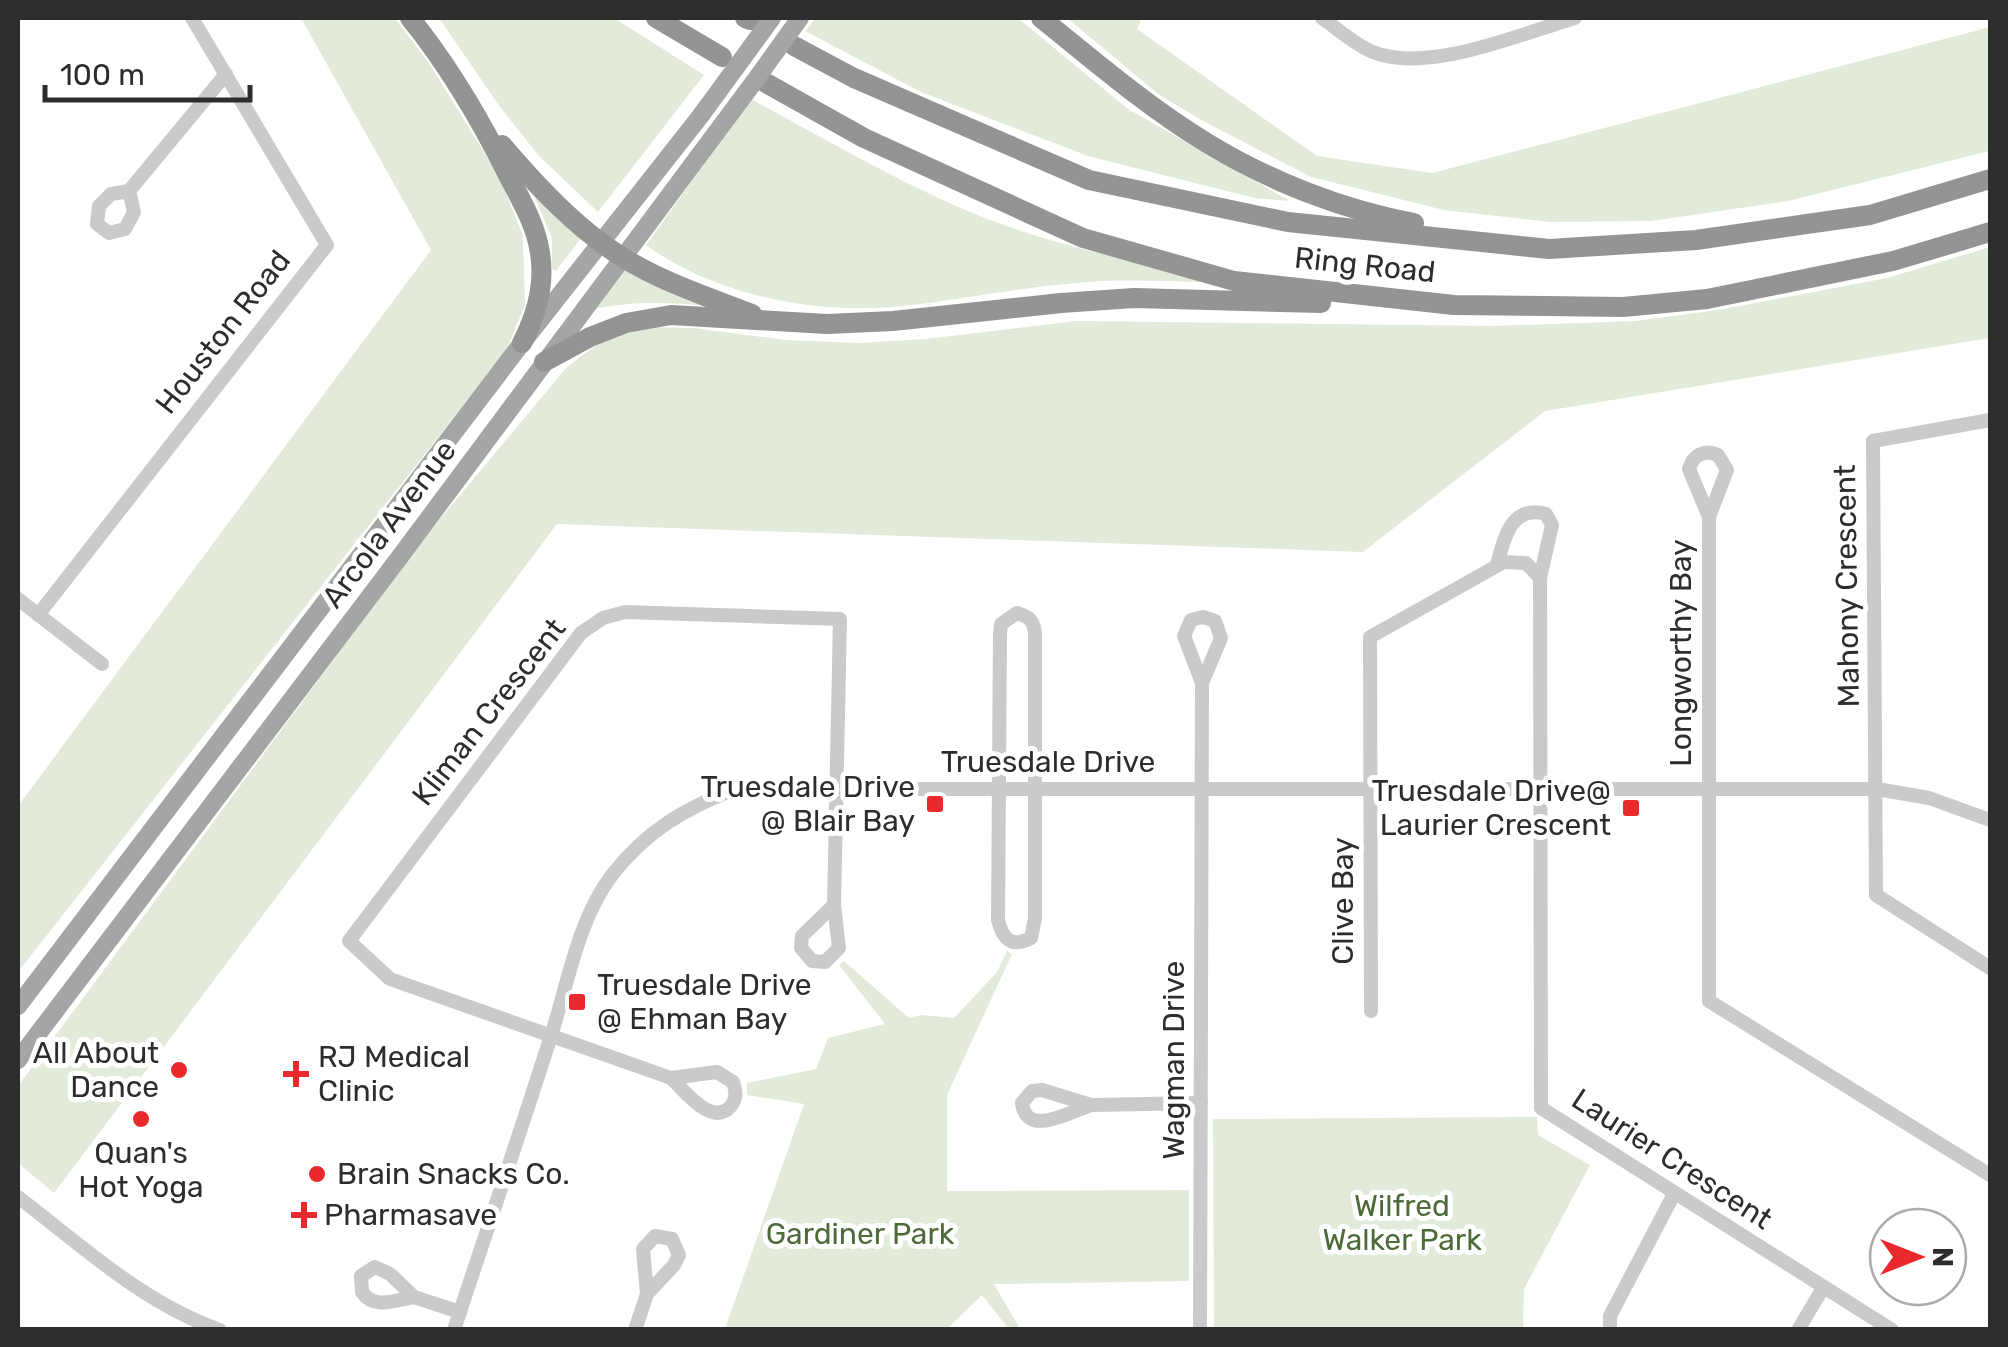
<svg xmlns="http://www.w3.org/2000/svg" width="2008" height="1347" font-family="Rubik,sans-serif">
<rect width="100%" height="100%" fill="#fff"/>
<g fill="#e2ebda">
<polygon points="301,18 395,18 429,63 500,178 523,236 525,305 506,351 18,972 18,806 431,250"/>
<polygon points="439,18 614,18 704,75 598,212 539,156 500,107"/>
<polygon points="816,18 1018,18 1128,109 1290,201 1254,198 1088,156 921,92 805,31"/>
<polygon points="1067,18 1142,18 1137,29 1317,156 1432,173 1990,27 1990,151 1788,201 1651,221 1551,222 1444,210 1311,177 1203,121 1158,94"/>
<path d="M751,99c79,42 158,90 242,122 67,25 139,40 208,57l-2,4c-41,-1 -82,-3 -123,1 -61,5 -121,18 -182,24 -83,7 -181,-13 -248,-62z"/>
<polygon points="533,194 585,233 556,271 552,269 552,238"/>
<polygon points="1990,247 1990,338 1545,411 1363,552 557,524 54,1193 18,1163 18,1086 416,548 567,367 599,343 646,327 694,328 786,340 859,343 926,339 1075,321 1493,326 1636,321 1718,310 1887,278"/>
<path d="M629,264l77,42c-40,-4 -73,-5 -113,3z"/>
<polygon points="1007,951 1012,954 947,1095 947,1191 1189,1190 1189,1281 994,1284 1020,1329 1009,1329 982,1295 947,1329 725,1329 804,1104 747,1095 747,1083 816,1069 828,1038 885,1024 839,965 844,961 909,1018 921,1015 954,1018 997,972"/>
<polygon points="1537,1117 1538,1135 1590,1165 1524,1289 1523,1329 1214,1329 1213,1119"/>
</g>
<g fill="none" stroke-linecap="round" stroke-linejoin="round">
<g stroke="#cacaca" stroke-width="14">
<path d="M1322,18c16,11 33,27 51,34 55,22 147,-18 202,-34"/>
<polyline points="129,191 134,212 125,229 109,233 97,224 99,206 111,194 129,191 226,74"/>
<polyline points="1990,420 1873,441 1876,895 1990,968"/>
<path d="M1709,517l-20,-48c4,-14 15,-20 29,-14l9,15 -18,47v484l281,174"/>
<path d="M1497,565c7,-26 14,-61 49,-51l6,11 -12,53"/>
<polyline points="18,599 102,664"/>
<path d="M1017,613c13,4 17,8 18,21v284l-4,20c-19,10 -28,2 -33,-18l2,-286 1,-10z"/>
<polyline points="38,615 327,245 192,18"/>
<polygon points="1203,617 1215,621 1221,638 1202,683 1184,636 1191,620"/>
<polygon points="834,905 839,948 825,962 812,961 801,948 802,936"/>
<polyline points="1371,1011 1370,637 1504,562 1526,563 1540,578 1541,1108 1892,1330"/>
<path d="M717,1072l16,10c3,9 4,16 -2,24 -19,22 -47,-16 -60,-28z"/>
<polyline points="671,1078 390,979 349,941 581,633 603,618 625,612 840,619 834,905"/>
<path d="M1042,1090l49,15c-21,7 -65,33 -69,-2l10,-12z"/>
<polyline points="1091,1105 1201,1103"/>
<path d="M18,1197c63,48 126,107 202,133"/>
<polygon points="655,1236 672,1239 679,1255 674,1265 647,1294 643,1249"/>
<path d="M414,1297c-18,3 -40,13 -52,-5l-1,-16 14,-9 15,7 24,23 46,15"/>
<path d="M454,1330c32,-97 65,-194 96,-291 18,-54 27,-118 62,-164 34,-44 72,-66 123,-86h1142l52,9 61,22"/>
<polyline points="635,1330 647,1294"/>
<polyline points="1200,1330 1202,683"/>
<polyline points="1610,1330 1610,1316 1674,1194"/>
<polyline points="1798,1330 1823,1288"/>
</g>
<g stroke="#a5a5a5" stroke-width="18">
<polyline points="18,1006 522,343 702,114"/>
<polyline points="18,1060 399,558 754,82"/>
</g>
<g stroke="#949494" stroke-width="20">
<path d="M410,18c39,48 70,101 98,157 13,25 28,50 32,78 5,31 -4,63 -18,90"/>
<polyline points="656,18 722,57"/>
<polyline points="745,18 750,20"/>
<path d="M1041,18c53,43 108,90 166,125 62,38 136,67 207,80"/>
<polyline points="794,46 854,78 1089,180 1288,222 1549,249 1696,240 1870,215 1990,179"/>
<polyline points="766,83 864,138 1083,238 1234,281 1454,305 1623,307 1707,299 1893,261 1990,232"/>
<path d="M502,145c35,41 75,84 120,112 40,25 86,40 130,57"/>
<polyline points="544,362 590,337 626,323 671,315 827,324 893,321 1061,303 1134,298 1321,303"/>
</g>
<g stroke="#a5a5a5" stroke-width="18">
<polyline points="754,82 800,18"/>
<polyline points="702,114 772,18"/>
</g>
</g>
<g fill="#ea292d" stroke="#fff" stroke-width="4">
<rect x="925" y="794" width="20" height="20" rx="5"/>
<rect x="1621" y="798" width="20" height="20" rx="5"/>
<rect x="567" y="992" width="20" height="20" rx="5"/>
<circle cx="179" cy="1070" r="10"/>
<path d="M291 1059h10v10h10v10h-10v10h-10v-10h-10v-10h10z"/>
<circle cx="141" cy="1119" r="10"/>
<circle cx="317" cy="1174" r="10"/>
<path d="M299 1200h10v10h10v10h-10v10h-10v-10h-10v-10h10z"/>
</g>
<g text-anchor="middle" stroke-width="10" stroke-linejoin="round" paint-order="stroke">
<g font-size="30" fill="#2d2d2d" stroke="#fff">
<text transform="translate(1365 265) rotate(6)" y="10">Ring Road</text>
<text transform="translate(223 332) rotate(-52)" y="10">Houston Road</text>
<text transform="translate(389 524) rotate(-53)" y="10">Arcola Avenue</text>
<text transform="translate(1847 586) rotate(-91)" y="10">Mahony Crescent</text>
<text transform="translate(1681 653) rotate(-90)" y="10">Longworthy Bay</text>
<text transform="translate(489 712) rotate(-52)" y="10">Kliman Crescent</text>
<text x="1048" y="772">Truesdale Drive</text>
<text transform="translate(1343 901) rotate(-90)" y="10">Clive Bay</text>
<text transform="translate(1174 1060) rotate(-90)" y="10">Wagman Drive</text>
<text transform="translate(1672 1159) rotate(33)" y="10">Laurier Crescent</text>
</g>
<g font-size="30" fill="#2d2d2d" stroke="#fff" text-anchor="start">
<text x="915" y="797" text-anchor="end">Truesdale Drive<tspan x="915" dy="34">@ Blair Bay</tspan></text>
<text x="1611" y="801" text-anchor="end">Truesdale Drive@<tspan x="1611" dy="34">Laurier Crescent</tspan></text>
<text x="597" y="995">Truesdale Drive<tspan x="597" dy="34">@ Ehman Bay</tspan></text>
<text x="159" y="1063" text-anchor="end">All About<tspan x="159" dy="34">Dance</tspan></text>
<text x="318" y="1067">RJ Medical<tspan x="318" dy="34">Clinic</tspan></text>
<text x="141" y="1163" text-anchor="middle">Quan's<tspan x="141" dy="34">Hot Yoga</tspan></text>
<text x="337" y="1184">Brain Snacks Co.</text>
<text x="324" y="1225">Pharmasave</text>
</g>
<g font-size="30" fill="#4d6a39" stroke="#fff">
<text x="1402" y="1216">Wilfred<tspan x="1402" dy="34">Walker Park</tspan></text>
<text x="860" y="1244">Gardiner Park</text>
</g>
</g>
<rect width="2008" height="1347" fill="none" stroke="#2d2d2d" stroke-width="40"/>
<g transform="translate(1918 1257) rotate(90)"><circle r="48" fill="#ffffff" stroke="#ababab" stroke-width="2.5"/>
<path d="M0-8L18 38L0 25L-18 38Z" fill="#ea292d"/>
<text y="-15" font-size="28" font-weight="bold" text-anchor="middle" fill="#2d2d2d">N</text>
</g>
<path d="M45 85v15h205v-15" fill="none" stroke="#2d2d2d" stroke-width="5"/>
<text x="60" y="85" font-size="30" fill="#2d2d2d" stroke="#ffffff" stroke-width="8" paint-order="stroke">100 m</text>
</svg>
